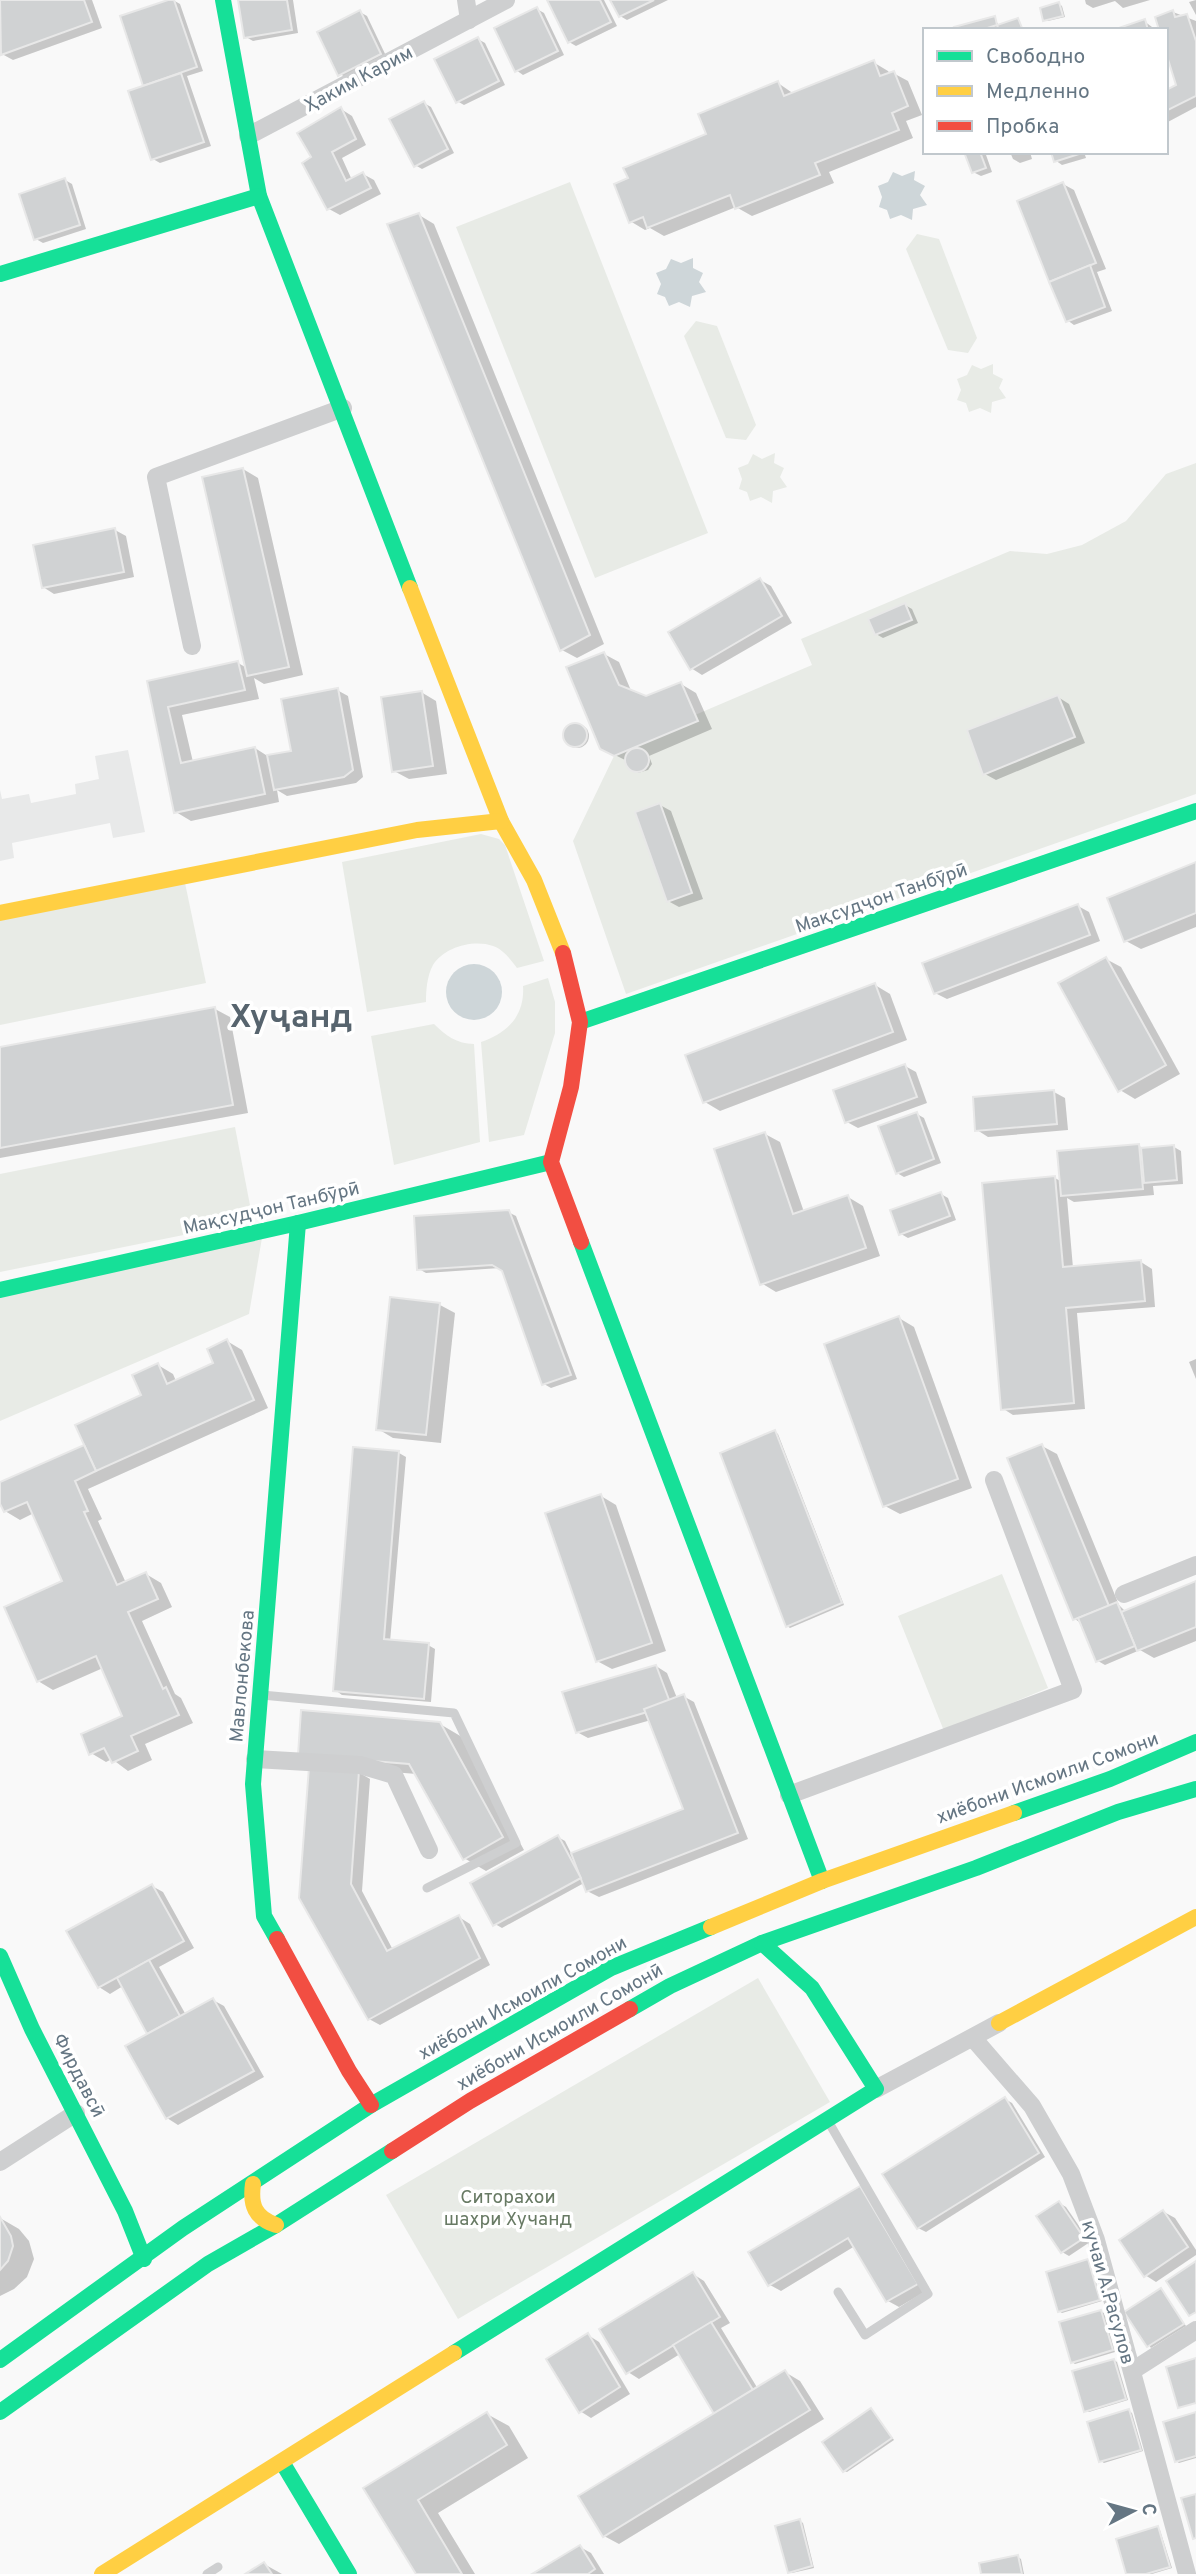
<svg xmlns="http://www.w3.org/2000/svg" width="1196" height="2574" font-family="Overpass,sans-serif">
<rect width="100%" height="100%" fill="#f9f9f9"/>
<polygon fill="#e8e9e9" points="128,750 145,832 113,838 110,823 12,843 14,858 0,861 0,790 2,799 29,794 31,803 76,794 75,784 99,779 95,756"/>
<g fill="#e8ebe6">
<polygon points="570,182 708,533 595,578 456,227"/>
<polygon points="917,234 939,239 977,338 968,353 948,350 906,249"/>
<polygon points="696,321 717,326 756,425 746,440 726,438 684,336"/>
<polygon points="993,364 993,374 1003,379 999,388 1006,398 992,402 991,413 980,408 969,412 966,403 957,400 961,390 957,379 967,375 972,365 981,369"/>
<polygon points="775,453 774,463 784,468 780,477 787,487 773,491 772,503 761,497 750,501 747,492 739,489 742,479 738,468 748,464 753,454 762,459"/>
<polygon points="1196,463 1196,794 626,994 573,841 614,756 695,715 812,665 801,639 1010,551 1047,554 1082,545 1126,521 1166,474"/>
<path d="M481,834l18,5 6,6 39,116 -27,7c-7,-9 -13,-18 -24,-22 -19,-7 -49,1 -60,19 -6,11 -7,25 -7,37l-59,10 -25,-150z"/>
<polygon points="185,883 206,983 0,1025 0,920"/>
<path d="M548,978l7,24v31l-31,102 -35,7 -8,-100c27,-9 44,-27 42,-56z"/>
<path d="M434,1024c11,11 23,20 40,20l6,98 -86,23 -23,-129z"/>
<polygon points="235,1127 253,1221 0,1272 0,1174"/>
<polygon points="263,1232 249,1314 0,1421 0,1287"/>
<polygon points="1002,1574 1048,1688 944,1731 898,1616"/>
<polygon points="758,1978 830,2102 458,2319 386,2195"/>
</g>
<g fill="#ced6d9">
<polygon points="915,171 914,180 925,186 920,195 927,205 913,209 912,220 901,215 890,219 887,210 879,207 882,197 878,186 888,182 893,172 902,176"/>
<polygon points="693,258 693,268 703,273 699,282 706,292 692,296 690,307 679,302 669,306 665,297 657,294 661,284 656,273 666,269 671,259 681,263"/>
<circle cx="474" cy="992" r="28"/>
</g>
<g fill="#0003">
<polygon points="92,0 102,28 13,60 2,54 0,48 0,1"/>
<polygon points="173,0 180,4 203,71 187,76 211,146 160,163 153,159 146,87"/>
<polygon points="240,0 293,0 298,33 253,41 246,37"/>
<polygon points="550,0 604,0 617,26 576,46 569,42"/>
<polygon points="612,0 668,0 627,20 620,16"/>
<polygon points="1085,0 1150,0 1123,8 1115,1 1093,8 1086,4"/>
<polygon points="1196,0 1196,15 1189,2"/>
<polygon points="1059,4 1062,6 1065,17 1048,21 1045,20"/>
<polygon points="537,9 544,13 564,55 523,75 516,70"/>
<polygon points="360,12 367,16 387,58 347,78 340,74"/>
<polygon points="1173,12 1196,21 1196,107 1166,123 1166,92 1178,86"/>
<polygon points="994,17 999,26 1018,20 1024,30 1001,30 999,26 987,30 957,30"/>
<polygon points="1144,21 1156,30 1118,30"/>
<polygon points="478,39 485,43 505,85 464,105 457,101"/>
<polygon points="873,62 888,71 890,74 893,73 908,81 922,115 906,121 913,138 829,172 834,183 752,216 736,207 664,236 650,228 645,230 630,221 708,135 778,83 794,94"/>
<polygon points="424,103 431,107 454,153 422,169 415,165"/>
<polygon points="341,109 352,116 366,145 342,158 352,180 363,174 374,180 381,194 340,215 329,209 313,158"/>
<polygon points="966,152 985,152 992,172 981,176 973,172"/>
<polygon points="1010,152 1030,152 1032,159 1020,163 1013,159"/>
<polygon points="1053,152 1084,152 1086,158 1062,165 1055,160"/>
<polygon points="65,180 72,184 86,229 43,243 36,239"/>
<polygon points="1063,184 1074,190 1106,269 1097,272 1112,311 1074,325 1067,320"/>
<polygon points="419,215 434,224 604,644 577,658 562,650"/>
<polygon points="243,469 258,478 303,675 264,684 254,678 259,699 182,715 193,762 255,748 269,757 293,752 337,690 348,696 363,777 356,783 287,796 277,790 279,802 191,821 176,812 149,683 238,663 247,668"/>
<polygon points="115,530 126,536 134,577 54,594 43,587"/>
<polygon points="760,580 771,586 792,623 702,675 691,668"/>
<polygon points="905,605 912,609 918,623 883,638 876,634"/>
<polygon points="604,654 619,662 632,693 646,698 681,684 696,693 712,729 649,756 652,764 648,770 638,773 627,761 601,748"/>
<polygon points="421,692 436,701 447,774 409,779 394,771"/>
<polygon points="1058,697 1069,704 1085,743 996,780 985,774"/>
<circle cx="577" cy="736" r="12"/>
<polygon points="660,805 671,811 703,899 679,907 668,901"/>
<polygon points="1196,864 1196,927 1141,949 1126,941"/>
<polygon points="1078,906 1089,912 1100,941 947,999 935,993"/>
<polygon points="1106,959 1121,967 1180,1074 1135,1099 1120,1090"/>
<polygon points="875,985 890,994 907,1040 720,1111 705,1102"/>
<polygon points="215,1009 230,1017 248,1113 0,1158 0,1049"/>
<polygon points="905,1066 916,1072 927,1103 858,1128 847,1122"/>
<polygon points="1054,1092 1065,1098 1068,1130 988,1137 977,1130"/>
<polygon points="917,1114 924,1118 941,1163 904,1177 897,1173"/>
<polygon points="765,1134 780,1142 804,1212 848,1197 863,1206 880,1256 776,1292 761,1283"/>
<polygon points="1139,1146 1145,1149 1174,1147 1181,1151 1183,1184 1153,1186 1154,1195 1074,1202 1067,1198 1073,1268 1141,1262 1152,1269 1155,1307 1077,1313 1085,1409 1013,1415 1002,1408 1055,1178 1062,1182"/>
<polygon points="941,1194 948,1198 956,1220 908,1238 901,1234"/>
<polygon points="508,1212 516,1216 577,1379 551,1388 544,1384 503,1270 500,1268 426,1273 419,1269"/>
<polygon points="440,1305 455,1313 441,1443 393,1438 378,1429"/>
<polygon points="899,1318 914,1327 972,1488 900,1514 885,1506"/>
<polygon points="227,1341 242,1350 268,1408 88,1489 102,1519 98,1521 126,1583 146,1574 161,1583 172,1607 142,1621 175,1694 181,1698 193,1723 145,1744 152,1760 128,1771 112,1759 106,1762 91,1753 124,1716 103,1668 53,1690 38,1681 64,1582 34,1513 20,1520 5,1511 0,1500 0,1484 86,1446 143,1396 158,1365 173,1374 176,1381 216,1364"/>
<polygon points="1196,1359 1196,1379 1189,1362"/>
<polygon points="775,1432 778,1434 844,1605 790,1628 787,1626"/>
<polygon points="1042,1446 1057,1454 1119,1605 1126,1612 1196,1583 1196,1641 1154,1658 1140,1650 1105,1665 1098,1661 1082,1624 1075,1619"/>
<polygon points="399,1453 406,1457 390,1642 428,1645 435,1649 431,1702 342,1695 335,1690"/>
<polygon points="601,1496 616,1505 666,1651 612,1669 597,1661"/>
<polygon points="656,1666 667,1673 677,1698 683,1696 694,1702 748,1839 599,1897 587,1891 584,1883 502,1928 495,1924 558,1837 565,1841 572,1855 686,1810 651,1720 588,1738 577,1732"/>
<polygon points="440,1724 462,1737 524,1850 486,1871 464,1858 417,1774 353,1769 370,1779 362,1891 393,1950 459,1917 470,1924 490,1965 380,2025 369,2019 311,1769"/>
<polygon points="152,1886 163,1892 194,1948 159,1967 186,2015 213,2000 224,2006 264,2077 178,2125 167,2118 150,2035 123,1986 110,1994 99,1987"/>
<polygon points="1005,2099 1012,2103 1045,2157 926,2232 918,2228"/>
<polygon points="860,2188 871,2194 928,2290 899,2307 888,2301 855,2246 781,2291 770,2285"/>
<polygon points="1059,2203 1066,2207 1090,2242 1069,2256 1062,2252"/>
<polygon points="1164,2212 1175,2218 1196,2250 1196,2255 1156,2282 1145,2275"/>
<polygon points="0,2218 19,2229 29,2241 34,2259 27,2277 14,2289 0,2296"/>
<polygon points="1088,2261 1090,2263 1102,2301 1062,2313 1059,2311"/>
<polygon points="693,2274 704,2281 730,2323 721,2328 758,2389 785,2372 800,2381 824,2419 619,2544 604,2536 717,2414 680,2354 639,2379 628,2372"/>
<polygon points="1161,2290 1186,2326 1151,2348 1127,2312"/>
<polygon points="1101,2312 1104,2313 1115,2352 1075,2364 1072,2362"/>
<polygon points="588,2335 599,2342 630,2394 591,2418 580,2411"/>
<polygon points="1114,2360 1117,2362 1128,2400 1089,2412 1086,2411"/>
<polygon points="871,2410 894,2440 847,2472 844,2471"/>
<polygon points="1129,2411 1132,2413 1143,2451 1104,2463 1101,2461"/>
<polygon points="487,2414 509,2426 528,2458 438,2513 475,2574 418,2574 365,2488"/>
<polygon points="1196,2414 1196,2458 1179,2463 1176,2461"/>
<polygon points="800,2521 803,2523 814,2568 792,2573 789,2572"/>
<polygon points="1157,2528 1160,2530 1172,2568 1152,2574 1128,2574"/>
<polygon points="580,2547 591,2553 604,2574 536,2574"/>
<polygon points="1018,2557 1021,2559 1024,2574 983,2574"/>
<polygon points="264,2564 282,2574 248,2574"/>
</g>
<g fill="#d0d2d3" stroke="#e8e8e8" stroke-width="2">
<polygon points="0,0 84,0 92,22 1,55"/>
<polygon points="168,0 174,0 197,67 143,86 120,16"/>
<polygon points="238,0 287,0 292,30 244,38"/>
<polygon points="547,0 600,0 611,22 568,43"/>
<polygon points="610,0 654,0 619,17"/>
<polygon points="1059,2 1063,16 1043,21 1040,8"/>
<polygon points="537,7 558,51 515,72 494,28"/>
<polygon points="360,10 381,54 338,76 317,32"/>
<polygon points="1173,10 1175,17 1187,14 1196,41 1196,96 1166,111 1166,90 1176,85 1166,53 1166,30 1159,30 1155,17"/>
<polygon points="995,16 997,25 981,30 955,30 954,27"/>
<polygon points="1018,18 1022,28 999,30 997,25"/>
<polygon points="1145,19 1148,30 1113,30"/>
<polygon points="478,37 499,81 456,103 434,59"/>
<polygon points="874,60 880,76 894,71 908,106 892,113 899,130 815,163 820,175 735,209 730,195 647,228 643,217 629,223 614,184 628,178 623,168 706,134 698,114 778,81 784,96"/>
<polygon points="181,73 204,142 151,160 128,91"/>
<polygon points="424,101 448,149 414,167 389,119"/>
<polygon points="341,107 356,139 332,152 346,181 363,172 371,188 327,210 302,163 311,157 297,133"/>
<polygon points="964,152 980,152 986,168 972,173"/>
<polygon points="1051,152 1079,152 1079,154 1054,162"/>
<polygon points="65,178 80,225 34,240 19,194"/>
<polygon points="1063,182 1096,263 1049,282 1017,201"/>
<polygon points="419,213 590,635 560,651 387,224"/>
<polygon points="1090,265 1105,307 1066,322 1049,282"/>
<polygon points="243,468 289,667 247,676 202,477"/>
<polygon points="115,528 124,572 42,588 33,545"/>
<polygon points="760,578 782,616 690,670 668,632"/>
<polygon points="905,603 912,620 875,635 868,619"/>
<polygon points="604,652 619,685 646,696 681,682 698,721 614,756 600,749 566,667"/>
<polygon points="238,661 245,690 168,707 181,763 255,747 265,794 174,813 147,681"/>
<polygon points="338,688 353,770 344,777 274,790 267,755 291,751 281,699"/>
<polygon points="422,691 433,766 392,772 381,697"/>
<polygon points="1058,695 1075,737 983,775 967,730"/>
<circle cx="575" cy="735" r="12"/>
<circle cx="637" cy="760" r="12"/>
<polygon points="660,803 692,893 667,902 635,812"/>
<polygon points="1196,862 1196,913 1124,942 1107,898"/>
<polygon points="1078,904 1090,935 934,994 922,963"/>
<polygon points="1106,957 1166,1065 1118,1092 1058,983"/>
<polygon points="875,983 893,1032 703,1103 685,1055"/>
<polygon points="215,1007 233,1105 0,1148 0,1047"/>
<polygon points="905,1064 917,1097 845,1123 833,1090"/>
<polygon points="1054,1090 1057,1124 975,1131 973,1097"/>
<polygon points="917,1112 934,1159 896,1174 878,1126"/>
<polygon points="765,1132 793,1214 848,1195 866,1248 760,1285 714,1149"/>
<polygon points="1139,1144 1143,1189 1061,1196 1057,1151"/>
<polygon points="1174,1145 1177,1180 1144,1183 1141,1148"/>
<polygon points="1055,1176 1063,1267 1141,1260 1145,1301 1066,1308 1074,1403 1001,1410 982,1183"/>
<polygon points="941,1192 950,1216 899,1235 890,1210"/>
<polygon points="509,1210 571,1375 542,1385 502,1271 492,1265 417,1270 414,1216"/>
<polygon points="390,1297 440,1303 426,1435 376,1430"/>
<polygon points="899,1316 958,1479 883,1507 824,1344"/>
<polygon points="227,1339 254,1400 96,1471 75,1425 141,1395 132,1375 158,1363 167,1384 213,1363 207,1349"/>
<polygon points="775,1430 842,1603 786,1627 720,1453"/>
<polygon points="1042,1444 1109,1606 1073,1620 1007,1458"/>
<polygon points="84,1445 96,1471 75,1481 88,1511 84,1512 117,1585 146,1572 158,1599 128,1612 163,1689 166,1687 179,1715 131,1736 138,1751 112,1763 104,1748 89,1755 81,1734 122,1716 96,1656 37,1682 4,1607 62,1581 27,1502 4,1512 0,1504 0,1482"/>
<polygon points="353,1447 399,1451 384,1639 429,1643 424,1699 333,1691"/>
<polygon points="601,1494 652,1643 596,1662 545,1513"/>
<polygon points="1196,1581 1196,1627 1137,1651 1121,1612"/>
<polygon points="1117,1602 1135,1646 1096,1662 1078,1618"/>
<polygon points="656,1665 671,1705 576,1733 562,1692"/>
<polygon points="684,1694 738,1833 586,1892 571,1853 683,1809 644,1709"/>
<polygon points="301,1710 440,1722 503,1837 463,1860 409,1764 298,1755"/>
<polygon points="309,1767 359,1771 351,1884 387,1951 459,1915 480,1958 368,2020 299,1898"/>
<polygon points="558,1835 581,1878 493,1926 470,1883"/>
<polygon points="152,1884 184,1941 98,1988 66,1931"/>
<polygon points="149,1960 180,2016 147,2034 117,1978"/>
<polygon points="213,1998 254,2071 166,2119 125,2046"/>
<polygon points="1005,2097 1039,2153 917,2229 882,2174"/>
<polygon points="860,2186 918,2284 886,2302 848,2238 768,2286 748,2252"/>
<polygon points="1059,2201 1084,2238 1061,2253 1036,2216"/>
<polygon points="1163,2210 1188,2247 1144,2277 1119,2240"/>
<polygon points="0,2217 11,2236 13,2246 8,2261 0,2270"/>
<polygon points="1088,2259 1100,2300 1058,2312 1046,2272"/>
<polygon points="1196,2261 1196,2312 1189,2316 1166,2281"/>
<polygon points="693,2272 720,2317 626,2374 599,2329"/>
<polygon points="1161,2288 1184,2324 1147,2347 1124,2312"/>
<polygon points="1101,2310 1113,2350 1071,2363 1059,2322"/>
<polygon points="711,2322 753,2390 714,2414 673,2345"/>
<polygon points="588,2333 620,2387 579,2413 546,2359"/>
<polygon points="1196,2358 1196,2403 1178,2408 1166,2367"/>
<polygon points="1114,2359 1126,2399 1084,2412 1072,2371"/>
<polygon points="785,2370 810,2410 603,2537 578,2496"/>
<polygon points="871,2408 892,2438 843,2472 822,2442"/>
<polygon points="1129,2409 1141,2450 1099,2462 1087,2422"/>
<polygon points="487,2412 507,2445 418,2500 462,2574 416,2574 363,2488"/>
<polygon points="1196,2412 1196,2456 1175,2462 1163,2422"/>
<polygon points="1196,2494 1196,2538 1193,2539 1181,2498"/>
<polygon points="800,2519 812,2566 788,2573 775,2526"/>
<polygon points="1158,2526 1170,2567 1146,2574 1126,2574 1116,2539"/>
<polygon points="580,2545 595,2569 588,2574 532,2574"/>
<polygon points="1018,2555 1022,2574 981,2574 979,2563"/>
<polygon points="264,2562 272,2574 245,2574"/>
</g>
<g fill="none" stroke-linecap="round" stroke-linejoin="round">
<g stroke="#cecfd0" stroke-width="9">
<polyline points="262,1695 454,1713 516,1843 427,1888"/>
<polyline points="828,2121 928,2294 865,2335 838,2292"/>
<polyline points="207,2574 218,2567"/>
</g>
<g stroke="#cecfd0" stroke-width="18">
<polyline points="466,0 469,20"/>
<polyline points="248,136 506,0"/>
<polyline points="192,646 156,477 343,408"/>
<polyline points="1124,1594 1196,1565"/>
<polyline points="255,1759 360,1765 394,1775 429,1850"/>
<polyline points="789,1795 1073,1690 994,1480"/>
<polyline points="973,2038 1032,2106 1071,2174 1096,2240 1187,2574"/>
<polyline points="876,2089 999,2023"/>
<polyline points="0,2162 76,2113"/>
<polyline points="1132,2371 1196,2330"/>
</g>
<g stroke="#16e098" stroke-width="16">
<polyline points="223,0 259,196 410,588"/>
<polyline points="0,274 259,196"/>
<polyline points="580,1022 1196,811"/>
<polyline points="581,1242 822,1881"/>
<polyline points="0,1290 298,1223 551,1162"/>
<polyline points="1014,1813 1110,1779 1196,1742"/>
<polyline points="277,1939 264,1916 253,1784 298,1223"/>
<polyline points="0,1956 32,2029 125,2211 144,2259"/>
<polyline points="630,2009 670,1986 762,1943 976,1868 1118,1812 1196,1789"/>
<polyline points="454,2353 876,2089 812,1988 762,1943"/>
<polyline points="0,2360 183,2228 371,2105 611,1968 711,1927"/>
<polyline points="0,2412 208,2264 276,2225 392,2151"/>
<polyline points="282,2462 349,2574"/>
</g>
<g stroke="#ffcf43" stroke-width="16">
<polyline points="410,588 501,821 534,880 563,953"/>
<polyline points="0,913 417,830 501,821"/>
<polyline points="711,1927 822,1881 1014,1813"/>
<polyline points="999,2023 1196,1917"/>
<path d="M253,2184c-3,21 2,34 23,41"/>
<polyline points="102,2574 454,2353"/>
</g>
<g stroke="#f24e42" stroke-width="16">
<polyline points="563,953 580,1022 571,1087 551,1162 581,1242"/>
<polyline points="277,1939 349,2071 371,2105"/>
<polyline points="392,2151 470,2101 630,2009"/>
</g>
</g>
<g text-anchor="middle" stroke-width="7" stroke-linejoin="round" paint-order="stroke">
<g font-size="19" fill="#657683" stroke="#fff">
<text transform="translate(358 78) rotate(-28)" y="7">Ҳаким Карим</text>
<text transform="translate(881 897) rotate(-19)" y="7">Мақсудҷон Танбӯрӣ</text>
<text transform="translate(271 1207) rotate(-13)" y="7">Мақсудҷон Танбӯрӣ</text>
<text transform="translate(241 1676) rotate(-85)" y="7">Мавлонбекова</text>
<text transform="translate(1047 1777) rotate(-20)" y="7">хиёбони Исмоили Сомони</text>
<text transform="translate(522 1997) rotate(-29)" y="7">хиёбони Исмоили Сомони</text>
<text transform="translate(559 2026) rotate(-30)" y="7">хиёбони Исмоили Сомонӣ</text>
<text transform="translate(80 2075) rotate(63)" y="7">Фирдавсӣ</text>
<text transform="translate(1109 2292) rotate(74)" y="7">кучаи А.Расулов</text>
</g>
<g font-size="19" fill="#687a64" stroke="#fff">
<text x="508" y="2203">Ситорахои<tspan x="508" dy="22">шахри Хучанд</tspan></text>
</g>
<g font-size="33" font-weight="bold" fill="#57646e" stroke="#fff">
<text x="291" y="1027">Хуҷанд</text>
</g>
</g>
<rect x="923" y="28" width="245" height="126" fill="#ffffff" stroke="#c1c8cd" stroke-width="2"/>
<rect x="937" y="51" width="35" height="10" fill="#16e098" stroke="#c1c8cd" stroke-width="2"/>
<text x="986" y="63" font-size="21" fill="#657683">Свободно</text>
<rect x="937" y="86" width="35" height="10" fill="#ffcf43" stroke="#c1c8cd" stroke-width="2"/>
<text x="986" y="98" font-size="21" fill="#657683">Медленно</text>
<rect x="937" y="121" width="35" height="10" fill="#f24e42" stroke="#c1c8cd" stroke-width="2"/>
<text x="986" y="133" font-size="21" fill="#657683">Пробка</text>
<g transform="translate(1133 2511) rotate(84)" stroke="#ffffff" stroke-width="5" paint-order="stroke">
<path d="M0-5L12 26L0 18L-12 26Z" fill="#657683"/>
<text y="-10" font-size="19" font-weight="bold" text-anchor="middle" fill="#657683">С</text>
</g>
</svg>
